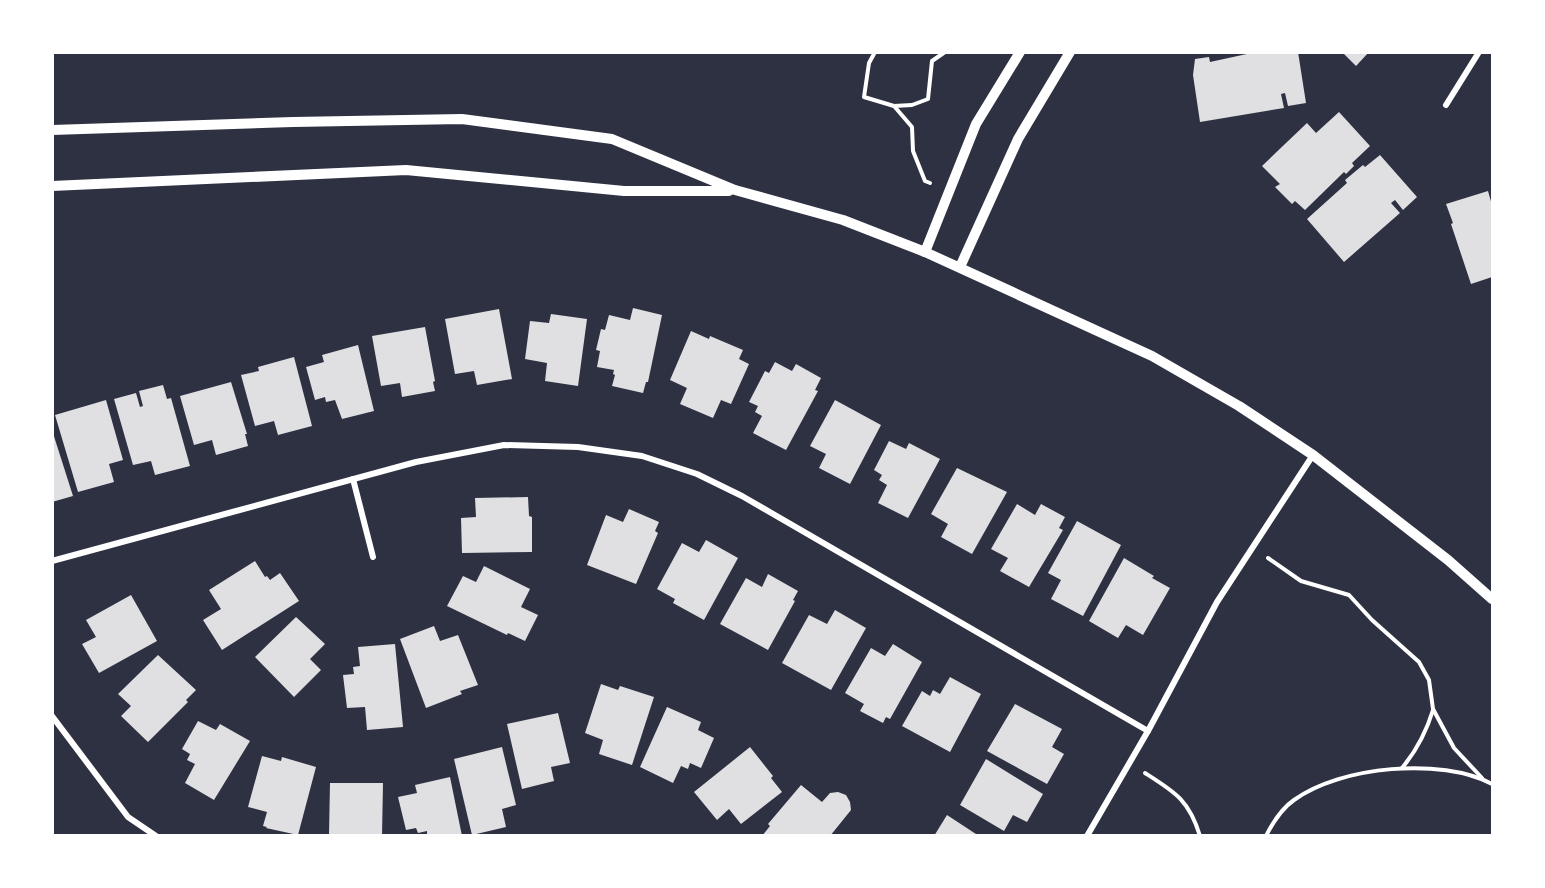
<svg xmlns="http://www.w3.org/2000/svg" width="1545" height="888" font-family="'Work Sans',sans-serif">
<rect width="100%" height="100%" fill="#2d3142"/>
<g fill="#e0e0e3">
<polygon points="1256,52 1298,52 1306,103 1288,106 1285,93 1281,94 1284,108 1200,122 1193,75 1195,59 1209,57 1210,62"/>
<polygon points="1342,52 1369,52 1356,66"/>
<polygon points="1339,112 1370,146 1352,163 1354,166 1346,174 1344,172 1305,210 1295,201 1292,204 1275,187 1280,184 1262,166 1307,123 1316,133"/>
<polygon points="1380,155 1417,197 1403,210 1395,200 1391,203 1400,213 1344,262 1307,219 1347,183 1345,180 1363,165 1365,167"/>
<polygon points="1488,191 1492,205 1492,277 1471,284 1451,224 1453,223 1446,204"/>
<polygon points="633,308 662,315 648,382 646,382 643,393 612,386 615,375 613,374 614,370 597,367 600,351 596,350 601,329 605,330 609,315 630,320"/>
<polygon points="499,309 512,379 477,385 474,371 455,374 445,319"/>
<polygon points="551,314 587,319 578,386 545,381 547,363 525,359 530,321 549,323"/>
<polygon points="425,327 435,381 433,382 435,391 402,397 400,383 381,386 372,336"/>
<polygon points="691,331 709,339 710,336 743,350 739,359 749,364 731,404 721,400 713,418 680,404 687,388 670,380"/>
<polygon points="358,345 374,411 342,419 335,400 326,402 325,397 315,400 306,367 324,362 322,355"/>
<polygon points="294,357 312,426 278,435 274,421 255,426 241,375 259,371 258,367"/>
<polygon points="775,362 792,371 796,364 821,378 815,390 818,391 786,450 753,433 762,416 755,412 758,406 749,402 765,371 769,373"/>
<polygon points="231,382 247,434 245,434 248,446 216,455 212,440 194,445 180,396"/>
<polygon points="163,385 167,399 171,398 190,466 155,475 151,461 133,465 114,399 136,393 140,407 143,406 139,391"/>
<polygon points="106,400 123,460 109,464 114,482 78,492 55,415"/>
<polygon points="835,400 881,425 850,484 819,468 826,454 810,446"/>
<polygon points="52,430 73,496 52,502"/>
<polygon points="889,441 906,449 909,443 940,459 908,518 878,503 887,485 879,480 882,475 874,470"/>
<polygon points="957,468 1007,492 972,554 941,537 948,524 931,514"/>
<polygon points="528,497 529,516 532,517 532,552 462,553 461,518 476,517 475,498"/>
<polygon points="1017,504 1035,515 1041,504 1065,517 1059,528 1063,530 1029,587 1000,571 1008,558 991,549"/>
<polygon points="629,509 659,522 655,531 658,533 636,584 587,565 606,515 623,522"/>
<polygon points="1077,521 1121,545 1083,616 1051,599 1061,580 1048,573"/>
<polygon points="706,540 738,558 704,620 673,603 675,599 657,589 682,543 699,552"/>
<polygon points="1124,558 1154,576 1152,578 1170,588 1143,635 1126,625 1118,638 1089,621"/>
<polygon points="255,561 265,577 267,576 270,580 280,573 299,601 222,650 203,620 221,609 209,590"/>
<polygon points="484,566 530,589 521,607 538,615 525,641 508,633 507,635 447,606 463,576 476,582"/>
<polygon points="768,574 798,591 793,600 795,601 768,650 720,624 746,578 762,587"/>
<polygon points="131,595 157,641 99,673 82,644 96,637 86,620"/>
<polygon points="835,610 866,628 831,690 782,663 809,615 827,624"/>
<polygon points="296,617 325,644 310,659 321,670 294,697 255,657"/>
<polygon points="434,626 440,641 458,635 478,685 460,691 462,694 426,708 400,639"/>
<polygon points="395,644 403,727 367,730 365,707 347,708 343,675 354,674 353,667 360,666 358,647"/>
<polygon points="893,644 922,662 890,719 886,717 883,723 860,711 864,704 845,693 871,648 885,656"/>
<polygon points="158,655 196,690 186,700 188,702 148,742 121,716 131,706 118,694"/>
<polygon points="950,677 981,694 950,752 902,726 922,691 930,696 933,690 940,694"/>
<polygon points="601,684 618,690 620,686 654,697 632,765 599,754 603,740 585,733"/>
<polygon points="1015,704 1062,729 1052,747 1064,754 1047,784 987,751"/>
<polygon points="667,707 701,722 698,730 714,738 701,768 690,763 688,769 681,766 673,783 640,767"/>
<polygon points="558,713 570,763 551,767 554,781 522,789 507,724"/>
<polygon points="198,721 216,730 220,724 250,741 214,800 185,783 195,764 187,760 190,754 182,749"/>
<polygon points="502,747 516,805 502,809 506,827 472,835 454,759"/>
<polygon points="750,747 773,776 771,778 782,792 741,824 729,809 717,820 694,792"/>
<polygon points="262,756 281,761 282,757 316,767 298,835 266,828 267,827 263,826 267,812 248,807"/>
<polygon points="986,759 1043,794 1027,822 1013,815 1004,831 960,805"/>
<polygon points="450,777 462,836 427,836 427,831 418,833 416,828 406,830 398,797 417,793 415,785"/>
<polygon points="330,783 383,783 382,836 329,834"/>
<polygon points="801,785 822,802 830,793 838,792 846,795 850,802 851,810 830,836 762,836 770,826 768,824"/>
<polygon points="947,815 979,836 934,836"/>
</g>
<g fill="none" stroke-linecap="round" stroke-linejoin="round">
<g stroke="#fff" stroke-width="4">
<polyline points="875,52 869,63 864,97 894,106 912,127 913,151 925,181 930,183"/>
<polyline points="894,106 912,105 928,99 932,61 945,52"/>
<polyline points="1268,558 1301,581 1349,595 1372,620 1419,662 1429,680 1433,709 1454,748 1482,778"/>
<path d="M1402,768c15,-18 24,-35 31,-58"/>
<path d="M1145,773c30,19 44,27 55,63"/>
<path d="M1266,836c7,-14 15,-27 28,-36 47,-34 147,-43 198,-16"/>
</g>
<g stroke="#fff" stroke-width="6">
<polyline points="1446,105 1479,52"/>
<polyline points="353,479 373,557"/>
<polyline points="52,561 416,462 504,445 578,447 642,456 697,474 742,496 1148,731"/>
<polyline points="52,716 128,817 156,836"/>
<polyline points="1087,836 1148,731 1217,602 1313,455"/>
</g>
<g stroke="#fff" stroke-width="10">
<polyline points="52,130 293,122 462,119 612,139 735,190 843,220 925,252 1152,356 1239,406 1313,455 1448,560 1492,599"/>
<polyline points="52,186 406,170 624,191 729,191"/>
<polyline points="925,252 976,124 1020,52"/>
<polyline points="960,267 1018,139 1070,52"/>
</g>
</g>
<rect width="1545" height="888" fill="none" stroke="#ffffff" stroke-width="108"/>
</svg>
